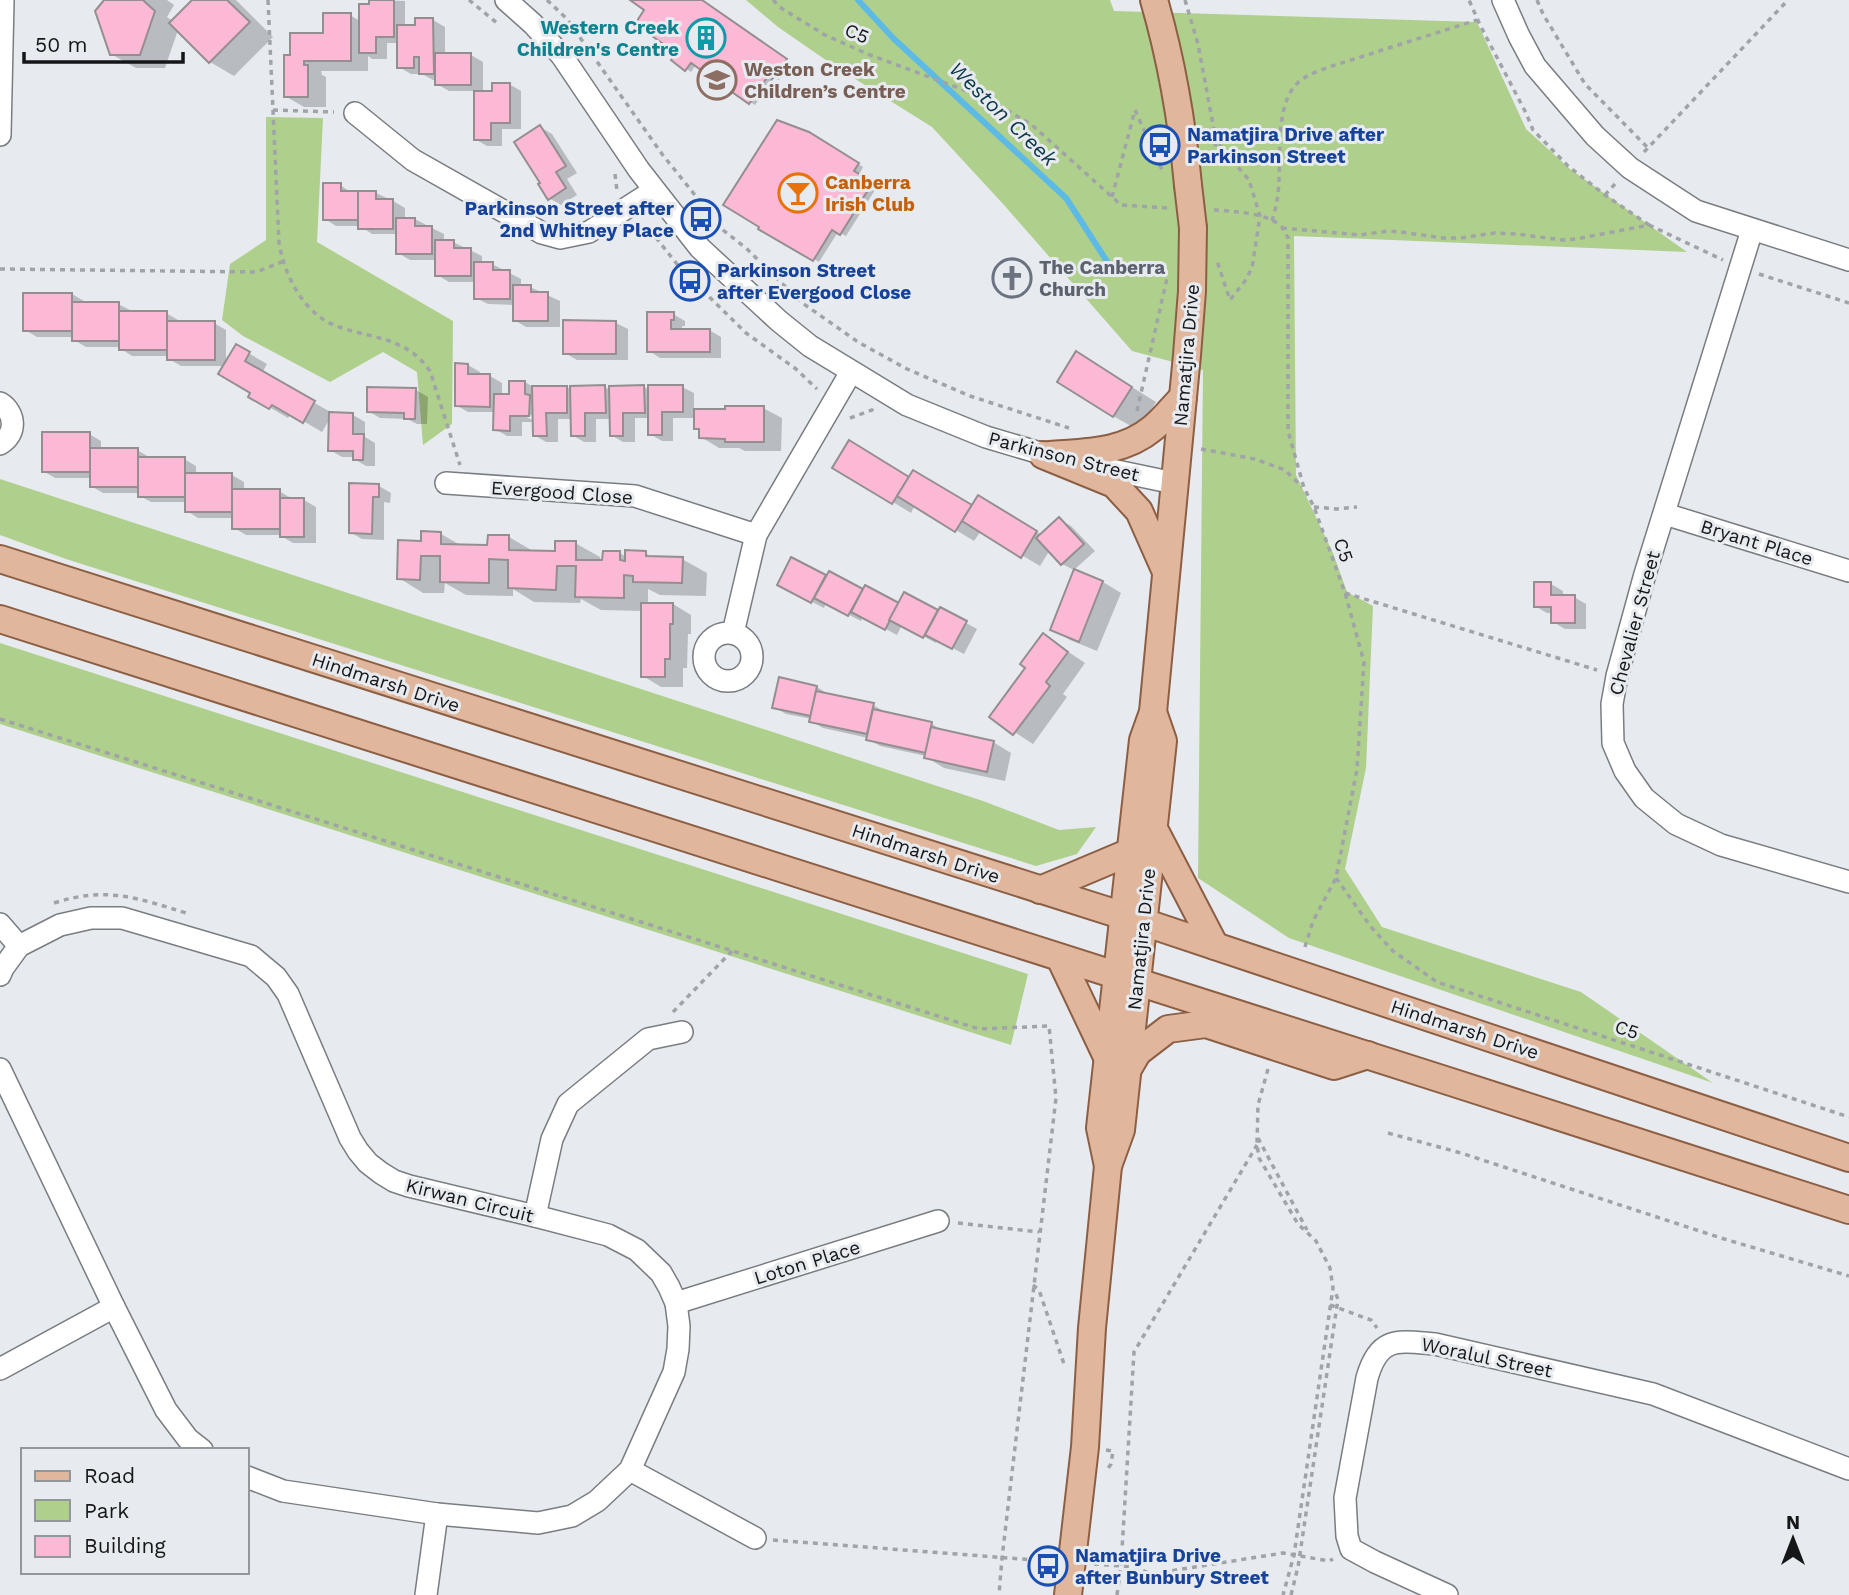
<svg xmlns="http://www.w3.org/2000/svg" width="1849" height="1595" font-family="'Work Sans',sans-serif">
<rect width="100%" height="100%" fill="#e7ebf0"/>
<g fill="#afcf8c">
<polygon points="746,0 1110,0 1114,11 1477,22 1526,129 1570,169 1687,252 1294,236 1296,475 1333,553 1347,592 1373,606 1366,768 1345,869 1382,927 1581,992 1713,1083 1289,938 1198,878 1203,370 1132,351 1004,205 932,127 833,65 778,27"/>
<polygon points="266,117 323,118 317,242 453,321 452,424 423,445 417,372 383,352 330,382 243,336 222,320 230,264 266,240"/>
<polygon points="0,479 983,801 1059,830 1096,827 1077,854 1036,866 66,559 0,535"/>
<polygon points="0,643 1028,974 1011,1045 0,724"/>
</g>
<g fill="#0003" fill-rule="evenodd">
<polygon points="106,0 167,0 174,5 167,17 173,21 194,0 236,0 273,37 234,76 210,62 178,30 165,68 136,68 111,54"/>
<polygon points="371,0 405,1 405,26 417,26 433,20 445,27 445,55 471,55 483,62 483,92 494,92 509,84 521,91 521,129 502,129 502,146 487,146 475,139 475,91 449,91 437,84 437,80 433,80 422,74 411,74 399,67 399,43 387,43 387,59 372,59 368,56 368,71 321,71 322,75 326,77 326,107 304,107 285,96 291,57 325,35 350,15 360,21 371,6"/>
<polygon points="633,0 700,0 791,63 779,80 774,78 755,105 696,65 691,72 673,60 678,52 647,10"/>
<polygon points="540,127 552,134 577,173 567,179 577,195 561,205 549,198"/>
<polygon points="809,133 863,167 859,175 877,187 846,236 838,232 819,262 760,228"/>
<polygon points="340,185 352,193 376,193 393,201 405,208 405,219 415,219 432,228 444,234 444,242 453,242 482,256 482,264 492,264 521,279 521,287 530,287 560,301 560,327 526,327 514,320 514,305 488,304 476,298 476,282 449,282 437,275 437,260 410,260 398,253 398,234 372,234 360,226 336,226 325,219"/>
<polygon points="72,294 84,301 84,304 118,304 130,310 130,313 166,313 178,320 178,323 214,323 226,330 226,364 236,346 267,364 262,373 334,414 353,415 365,422 365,437 375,443 375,466 366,466 354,459 354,457 342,457 330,450 331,417 322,432 291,414 288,418 250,396 253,392 225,366 181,366 169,359 169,356 132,356 121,349 121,347 86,347 74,340 74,337 37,337 25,330"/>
<polygon points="673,314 685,321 685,326 682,326 682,330 709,330 721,337 721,358 660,358 649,351"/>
<polygon points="616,323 628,329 628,360 577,360 565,353"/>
<path d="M468,365l12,7v4h10l12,7v13h9l14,-14 8,5h34l5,3 33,-3 6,4 33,-4 6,3 32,-3 12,6v18l69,-3 19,10 -1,33h-36l-6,-3h-20l-18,-11v-6l-5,-3v-10h-23v23h-11l-12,-7v-16h-15v24h-12l-12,-7v-16h-15v23h-12l-12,-7v-16h-14v23h-12l-12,-7v-13h-12v14h-15l-12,-7v-17h-27l-12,-7zM523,411l11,6v4l-13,-7z"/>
<polygon points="1101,368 1156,402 1138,430 1113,416"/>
<polygon points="416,390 428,397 427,424 417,424 407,419 380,418 368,411"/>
<polygon points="89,434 101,441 101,450 137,450 149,457 184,459 196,466 196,475 232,475 244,482 244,490 279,491 291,498 291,500 304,500 316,507 316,543 293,543 281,536 281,535 246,535 234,528 234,518 198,518 187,511 187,502 151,502 140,496 140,493 103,493 91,486 91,478 55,478 43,471"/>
<polygon points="835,467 910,479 972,507 979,497 1042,535 1059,519 1071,526 1095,551 1074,570 1062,564 1050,550 1040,566 981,531 974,541 915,505 911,513"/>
<polygon points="379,486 391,493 390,503 384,502 384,540 362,539 350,532"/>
<polygon points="441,534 462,546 489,547 509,537 533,551 557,553 575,543 600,557 600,562 620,553 626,557 645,553 655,558 682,559 707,573 706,596 660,595 648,589 648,604 673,604 691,615 691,634 688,634 687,668 683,668 683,687 661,687 643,676 643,611 601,610 581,599 580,603 534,602 513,589 513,596 466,595 445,583 444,593 423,593 399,578 423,543"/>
<polygon points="792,560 827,578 899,605 905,595 939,613 941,609 977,629 964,654 937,640 936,643 902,625 897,635 863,617 861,621 826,603 824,608 791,591"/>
<polygon points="1075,571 1103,582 1121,593 1097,651 1070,640 1052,629"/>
<polygon points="1551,584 1563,591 1563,597 1574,597 1586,604 1586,629 1565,629 1553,622 1553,613 1547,613 1535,606"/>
<polygon points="1043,635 1085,663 1063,694 1067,697 1033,744 991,717 1028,667"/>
<polygon points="817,687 828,694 873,705 885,712 932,724 943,731 993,742 1011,753 1005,781 944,768 926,757 926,756 880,746 868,739 868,738 823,728 811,721 812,719 786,714 774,707"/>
</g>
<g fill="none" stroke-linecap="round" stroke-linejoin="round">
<polyline stroke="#5dbae4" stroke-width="6" points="858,0 893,38 1066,198 1110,266"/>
</g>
<g fill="#fcb9d5" stroke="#948e90" stroke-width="2">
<polygon points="104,0 144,0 144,1 155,11 140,55 110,55 95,11"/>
<polygon points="192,0 227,0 250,22 209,63 169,23"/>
<polygon points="369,0 394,0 394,37 376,37 376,53 359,53 359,4 369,4"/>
<polygon points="630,0 702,0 787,59 772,79 768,76 749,104 691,63 685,71 671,60 676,53 635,24 644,10"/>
<polygon points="323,13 351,13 351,61 304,61 304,65 308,65 308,97 284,97 284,55 290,55 290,33 323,33"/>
<polygon points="415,18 433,18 434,74 419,74 419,57 414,57 414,68 397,68 397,25 415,25"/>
<rect x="435" y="53" width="36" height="32"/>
<polygon points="492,83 510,83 510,123 491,123 491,140 474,140 474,91 492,91"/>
<polygon points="777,120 809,132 859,163 854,171 873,182 840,235 832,230 813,261 758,229 759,227 723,205"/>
<polygon points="540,125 566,166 556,172 566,188 548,200 538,184 540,183 514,142"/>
<polygon points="323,183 341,183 341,191 358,191 358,220 323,220"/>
<polygon points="358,191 376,191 376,199 393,199 393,229 358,229"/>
<polygon points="396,218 415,218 415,226 432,226 432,254 396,254"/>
<polygon points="435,240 454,240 454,248 471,248 471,276 435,276"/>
<polygon points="474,262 493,262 493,270 510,270 510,299 474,299"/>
<polygon points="513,285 531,285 531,292 548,292 548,321 513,321"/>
<rect x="23" y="293" width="49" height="38"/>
<rect x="72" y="302" width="47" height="39"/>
<rect x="119" y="311" width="48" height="39"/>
<polygon points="647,312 674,312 674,320 671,320 671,329 710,329 710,352 647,352"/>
<polygon points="563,320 616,321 616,354 563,354"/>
<rect x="167" y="321" width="48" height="39"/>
<polygon points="236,344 250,352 245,361 315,401 303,423 272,405 269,409 248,397 250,393 218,374"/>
<polygon points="1076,351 1132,387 1113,417 1057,382"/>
<polygon points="455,363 468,364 468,374 490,374 490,407 455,406"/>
<polygon points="509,381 525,381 525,394 530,395 529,416 510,416 510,431 493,430 494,394 509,394"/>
<polygon points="605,385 606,413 585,413 585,436 571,436 570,386"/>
<polygon points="644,385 645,413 623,413 623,436 610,436 609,386"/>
<polygon points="648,385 683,385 683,412 662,412 662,435 648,435"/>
<polygon points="532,386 567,386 567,413 546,413 547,436 533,436"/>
<polygon points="367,387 416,388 415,419 404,419 404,413 367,412"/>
<polygon points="725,406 764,406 764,442 725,442 725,439 699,438 699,429 694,429 694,409 725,409"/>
<polygon points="329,412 353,413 353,434 364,434 363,460 353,460 353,451 328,451"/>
<rect x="42" y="432" width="48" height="40"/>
<polygon points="849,440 909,477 892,504 832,468"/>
<rect x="90" y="448" width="48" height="39"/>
<rect x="138" y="457" width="47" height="40"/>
<polygon points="913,470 972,505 955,532 897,496"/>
<rect x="185" y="473" width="47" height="39"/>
<polygon points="349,483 379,484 379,497 373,497 372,534 349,533"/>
<rect x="232" y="489" width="48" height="40"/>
<polygon points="978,495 1037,531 1021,558 962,521"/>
<rect x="280" y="498" width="24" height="39"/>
<polygon points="1059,517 1084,544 1061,565 1036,538"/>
<polygon points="421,531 441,532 441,544 487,545 488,535 509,535 509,550 555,551 555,541 576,541 576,560 602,560 603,551 620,551 620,560 625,561 625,550 646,551 646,556 683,557 682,583 633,582 633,576 624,575 624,598 575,597 576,566 557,566 556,590 508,588 508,560 489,559 489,583 440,582 440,556 421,556 420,580 397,579 398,540 421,541"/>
<polygon points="791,557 826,575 811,603 777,585"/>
<polygon points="1074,569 1103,581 1079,642 1050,630"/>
<polygon points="829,571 863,589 848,616 814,598"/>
<polygon points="1534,582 1551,582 1551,595 1575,595 1575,623 1551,623 1551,607 1534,607"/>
<polygon points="865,585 899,603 885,630 851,612"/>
<polygon points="904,592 938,610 923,638 889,620"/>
<polygon points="641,603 673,603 673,624 670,624 670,659 665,659 665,677 641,677"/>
<polygon points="940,607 967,621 952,649 925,635"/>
<polygon points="1043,633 1068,652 1046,682 1050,686 1013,735 989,717 1025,668 1020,664"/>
<polygon points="779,677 817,686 811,716 772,708"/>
<polygon points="816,691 874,703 867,734 809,722"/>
<polygon points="873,709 932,722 926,753 866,740"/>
<polygon points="931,727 994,741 987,772 924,758"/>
</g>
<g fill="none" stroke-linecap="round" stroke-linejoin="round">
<g stroke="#797d81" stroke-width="24">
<g id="minor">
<polyline points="506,0 533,24 562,56 639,170 700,248 779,321 810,346 907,405 986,437 1057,458"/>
<polyline points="1503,0 1519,36 1535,66 1595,136 1630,168 1696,211 1849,260"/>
<polyline points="355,113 413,160 542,233 560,238 589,232 653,191"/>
<polyline points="0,135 3,0"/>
<polyline points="1752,230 1645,574 1617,676 1612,704 1613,743 1625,771 1644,798 1676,824 1721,845 1849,882"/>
<path d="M0,403c16,10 17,31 0,41"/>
<polyline points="1088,465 1174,483"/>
<polyline points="446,483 635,496 756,535"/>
<polyline points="1665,514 1849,571"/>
<polyline points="733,633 756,535 851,372"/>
<circle cx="728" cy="657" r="24"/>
<polyline points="0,924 19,946"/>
<polyline points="0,975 3,968 19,946 60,925 91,918 122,918 251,956 276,977 288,994 350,1138 358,1151 368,1163 381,1173 394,1181 409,1186 535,1216 608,1235 637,1250 661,1273 669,1287 676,1303 679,1326 678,1349 674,1372 630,1470 597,1501 572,1516 538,1523 437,1514 283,1491 247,1477"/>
<polyline points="0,1069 114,1307 166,1410 188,1439 202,1450"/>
<polyline points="535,1216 552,1139 568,1104 648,1039 682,1032"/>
<polyline points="676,1303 938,1221"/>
<polyline points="0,1369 114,1307"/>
<polyline points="630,1470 755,1538"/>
<polyline points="426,1595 437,1514"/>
<path d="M1447,1595l-72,-33 -24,-13 -4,-13 -2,-38 22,-120c12,-42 30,-37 68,-34l218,50 196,75"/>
</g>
</g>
<g stroke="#8c5f44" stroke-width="30">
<g id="major">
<path d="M1154,0c18,62 28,121 34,185"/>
<polyline points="1043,455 1114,484 1139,511 1166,572"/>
<path d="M1050,455c36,-3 73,-2 103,-27 11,-9 20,-21 30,-31"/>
<polyline points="0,559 1143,922 1849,1158"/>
<polyline points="0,619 1448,1081 1849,1210"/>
<polyline points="1153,827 1215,946"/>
<polyline points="1040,890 1130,852"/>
<polyline points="1060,958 1108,1059"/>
<polyline points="1128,1069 1138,1052 1168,1029 1206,1024 1334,1066 1368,1055"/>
<polyline points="1108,1166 1100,1128 1143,740 1153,712 1187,355 1192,291 1193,228"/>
<polyline points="1068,1595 1085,1447 1092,1328 1108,1166 1121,1130 1163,741 1153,712"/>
</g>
</g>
<g stroke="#a0a3a7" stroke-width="3.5" stroke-dasharray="5 5" stroke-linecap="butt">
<path d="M268,0l11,243c6,34 25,72 60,84 35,12 67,10 91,44l30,94"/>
<polyline points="469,0 497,23"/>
<polyline points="547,0 567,19 662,154 723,230 747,249 801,302 858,342 907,369 970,396 1069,428"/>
<polyline points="773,0 781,8 825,35 870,55 986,98 1032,125 1121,205 1168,208"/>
<polyline points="1185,0 1198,44 1216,141"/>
<polyline points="1537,0 1543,14 1585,84 1648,148"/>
<polyline points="273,110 334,112"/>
<polyline points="1644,152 1788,0"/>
<polyline points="1211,166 1216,141 1249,180 1260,216 1252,268 1245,281 1230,300 1217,261"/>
<polyline points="615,174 617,191"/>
<polyline points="1605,195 1615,184"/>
<polyline points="1112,197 1135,110 1162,170"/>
<path d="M1214,210c19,1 54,3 68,17 0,1 5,10 6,10v194l16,57 10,19 17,47 14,39 19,69 -7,107 -21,109 -23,43 -9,29"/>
<path d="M1272,221c2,-7 4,-14 5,-21 6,-32 -4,-86 17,-113 9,-12 25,-16 38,-21l145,-46"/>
<polyline points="1649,225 1723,260"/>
<polyline points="633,226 637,232 650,230 680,268 746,333 796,369 817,389"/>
<polyline points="1282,228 1360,235 1388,231 1401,232 1443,238 1460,238 1495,233 1517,234 1562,240 1576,239 1649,225 1605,195 1568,166 1533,130 1526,113 1480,25 1469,0"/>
<polyline points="0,269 256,272 282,262"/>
<polyline points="1759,274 1849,303"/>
<polyline points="1137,411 1167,278"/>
<polyline points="850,418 872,410 875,412"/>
<polyline points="1201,449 1255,459 1285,470 1302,487"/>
<polyline points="1314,507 1337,509 1357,507"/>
<polyline points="1345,593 1597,670"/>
<polyline points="0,719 979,1029 1049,1026 1056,1098 1002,1558 999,1595"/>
<polyline points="1336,878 1371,927 1393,951 1437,982 1849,1117"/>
<path d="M54,903c53,-17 84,-5 135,11"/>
<polyline points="673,1012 732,951"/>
<polyline points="1268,1069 1258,1105 1257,1144 1259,1158 1298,1224 1316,1241 1330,1268 1333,1288 1294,1555 1283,1595"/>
<polyline points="1388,1133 1461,1153 1721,1238 1849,1276"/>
<polyline points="1258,1138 1307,1230"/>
<polyline points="958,1223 1039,1232"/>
<polyline points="1033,1285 1039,1290 1065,1367"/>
<polyline points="1330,1305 1371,1320 1377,1328"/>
<polyline points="1106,1450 1113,1451 1111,1464 1107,1470"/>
<polyline points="773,1540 1048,1561"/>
<polyline points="1094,1564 1135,1567 1151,1574 1283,1553 1329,1561 1333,1559"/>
<polyline points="1117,1595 1121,1566 1134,1352 1257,1145"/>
<polyline points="1291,1595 1298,1567 1338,1299 1334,1290"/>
</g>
<use href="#minor" stroke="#fff" stroke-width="21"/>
<use href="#major" stroke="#e0b79d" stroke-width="26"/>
<g stroke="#8c5f44" stroke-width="30" stroke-linecap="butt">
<polyline id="major-bridge" points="1188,185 1193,228"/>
</g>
<use href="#major-bridge" stroke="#e0b79d" stroke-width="26"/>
</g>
<defs>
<g id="building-ring" transform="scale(2.0125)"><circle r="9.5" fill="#e7ebf0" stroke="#0f9aa8" stroke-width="1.5"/><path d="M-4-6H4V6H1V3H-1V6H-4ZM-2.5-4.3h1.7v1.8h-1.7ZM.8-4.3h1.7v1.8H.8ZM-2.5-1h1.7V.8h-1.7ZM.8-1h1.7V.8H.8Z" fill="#0f9aa8"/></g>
<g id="school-ring" transform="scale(2.0125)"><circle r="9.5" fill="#e7ebf0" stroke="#8d6e63" stroke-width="1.5"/><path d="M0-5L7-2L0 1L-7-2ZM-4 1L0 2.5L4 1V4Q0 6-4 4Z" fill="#8d6e63"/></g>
<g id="bus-ring" transform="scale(2.0125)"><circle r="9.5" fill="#e7ebf0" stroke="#1a4fb4" stroke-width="1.5"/><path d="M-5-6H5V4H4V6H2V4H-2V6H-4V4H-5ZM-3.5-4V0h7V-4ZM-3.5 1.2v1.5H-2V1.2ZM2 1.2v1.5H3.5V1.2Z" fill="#1a4fb4"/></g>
<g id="bar-ring" transform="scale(2.0125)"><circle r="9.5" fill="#e7ebf0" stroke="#e8710a" stroke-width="1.5"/><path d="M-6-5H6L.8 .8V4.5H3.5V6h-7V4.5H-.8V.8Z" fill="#e8710a"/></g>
<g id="church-ring" transform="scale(2.0125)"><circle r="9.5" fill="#e7ebf0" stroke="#6b7280" stroke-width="1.5"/><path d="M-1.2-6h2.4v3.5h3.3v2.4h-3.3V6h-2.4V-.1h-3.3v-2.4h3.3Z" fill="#6b7280"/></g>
</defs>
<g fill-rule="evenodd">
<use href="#building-ring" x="706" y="38"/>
<use href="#school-ring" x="717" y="80"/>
<use href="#bus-ring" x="1160" y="145"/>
<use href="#bar-ring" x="798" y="193"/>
<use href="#bus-ring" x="701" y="219"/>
<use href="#church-ring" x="1012" y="278"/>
<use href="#bus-ring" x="690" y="281"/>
<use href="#bus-ring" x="1048" y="1566"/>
</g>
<g text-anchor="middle" stroke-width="6" stroke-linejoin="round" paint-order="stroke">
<g font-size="19" font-weight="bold" fill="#0d838f" stroke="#e7ebf0" text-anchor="end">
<text x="679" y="34">Western Creek<tspan x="679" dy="22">Children's Centre</tspan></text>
</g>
<g font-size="19" fill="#151618" stroke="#e7ebf0">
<text transform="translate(857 33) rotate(23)" y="7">C5</text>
<text transform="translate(1186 355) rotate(-85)" y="7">Namatjira Drive</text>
<text transform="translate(1064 456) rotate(14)" y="7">Parkinson Street</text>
<text transform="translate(562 492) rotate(4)" y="7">Evergood Close</text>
<text transform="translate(1757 542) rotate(17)" y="7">Bryant Place</text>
<text transform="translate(1344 550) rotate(70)" y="7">C5</text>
<text transform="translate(1634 623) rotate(-75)" y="7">Chevalier Street</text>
<text transform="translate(386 682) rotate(18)" y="7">Hindmarsh Drive</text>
<text transform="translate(926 853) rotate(18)" y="7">Hindmarsh Drive</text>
<text transform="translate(1141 939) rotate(-84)" y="7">Namatjira Drive</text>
<text transform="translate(1465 1029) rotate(18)" y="7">Hindmarsh Drive</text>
<text transform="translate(1627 1029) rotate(18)" y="7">C5</text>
<text transform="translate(470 1200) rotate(14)" y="7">Kirwan Circuit</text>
<text transform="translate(807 1262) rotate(-17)" y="7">Loton Place</text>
<text transform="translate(1487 1357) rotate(12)" y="7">Woralul Street</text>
</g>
<g font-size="19" font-weight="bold" fill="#785e54" stroke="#e7ebf0" text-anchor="start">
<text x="744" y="76">Weston Creek<tspan x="744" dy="22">Children’s Centre</tspan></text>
</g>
<g font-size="19" font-weight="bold" fill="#164399" stroke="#e7ebf0" text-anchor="start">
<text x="1187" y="141">Namatjira Drive after<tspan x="1187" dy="22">Parkinson Street</tspan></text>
<text x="674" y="215" text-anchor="end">Parkinson Street after<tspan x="674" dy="22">2nd Whitney Place</tspan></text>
<text x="717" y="277">Parkinson Street<tspan x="717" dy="22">after Evergood Close</tspan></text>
<text x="1075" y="1562">Namatjira Drive<tspan x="1075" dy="22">after Bunbury Street</tspan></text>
</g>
<g font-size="19" font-weight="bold" fill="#c56008" stroke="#e7ebf0" text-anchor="start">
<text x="825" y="189">Canberra<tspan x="825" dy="22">Irish Club</tspan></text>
</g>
<g font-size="19" font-weight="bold" fill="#5b616d" stroke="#e7ebf0" text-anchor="start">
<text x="1039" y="274">The Canberra<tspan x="1039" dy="22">Church</tspan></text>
</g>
<g font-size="21" font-style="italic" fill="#0c3748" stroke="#e7ebf0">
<text transform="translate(1003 114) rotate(44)" y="7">Weston Creek</text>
</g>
</g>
<rect x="21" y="1448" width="228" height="126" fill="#e7ebf0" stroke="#93969a" stroke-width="2"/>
<rect x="35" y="1471" width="35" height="10" fill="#e0b79d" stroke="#93969a" stroke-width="2"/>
<text x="84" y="1483" font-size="21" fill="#151618">Road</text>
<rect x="35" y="1500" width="35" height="21" fill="#afcf8c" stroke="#93969a" stroke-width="2"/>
<text x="84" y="1518" font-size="21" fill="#151618">Park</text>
<rect x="35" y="1536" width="35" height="21" fill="#fcb9d5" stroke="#93969a" stroke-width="2"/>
<text x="84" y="1553" font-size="21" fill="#151618">Building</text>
<g transform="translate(1793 1539)" stroke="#e7ebf0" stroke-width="5" paint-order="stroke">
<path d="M0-5L12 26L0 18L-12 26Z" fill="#151618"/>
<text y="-10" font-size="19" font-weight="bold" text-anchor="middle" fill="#151618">N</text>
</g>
<path d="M24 52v10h159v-10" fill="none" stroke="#151618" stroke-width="3.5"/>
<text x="35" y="52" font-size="21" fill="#151618" stroke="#e7ebf0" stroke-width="5" paint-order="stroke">50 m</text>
</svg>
